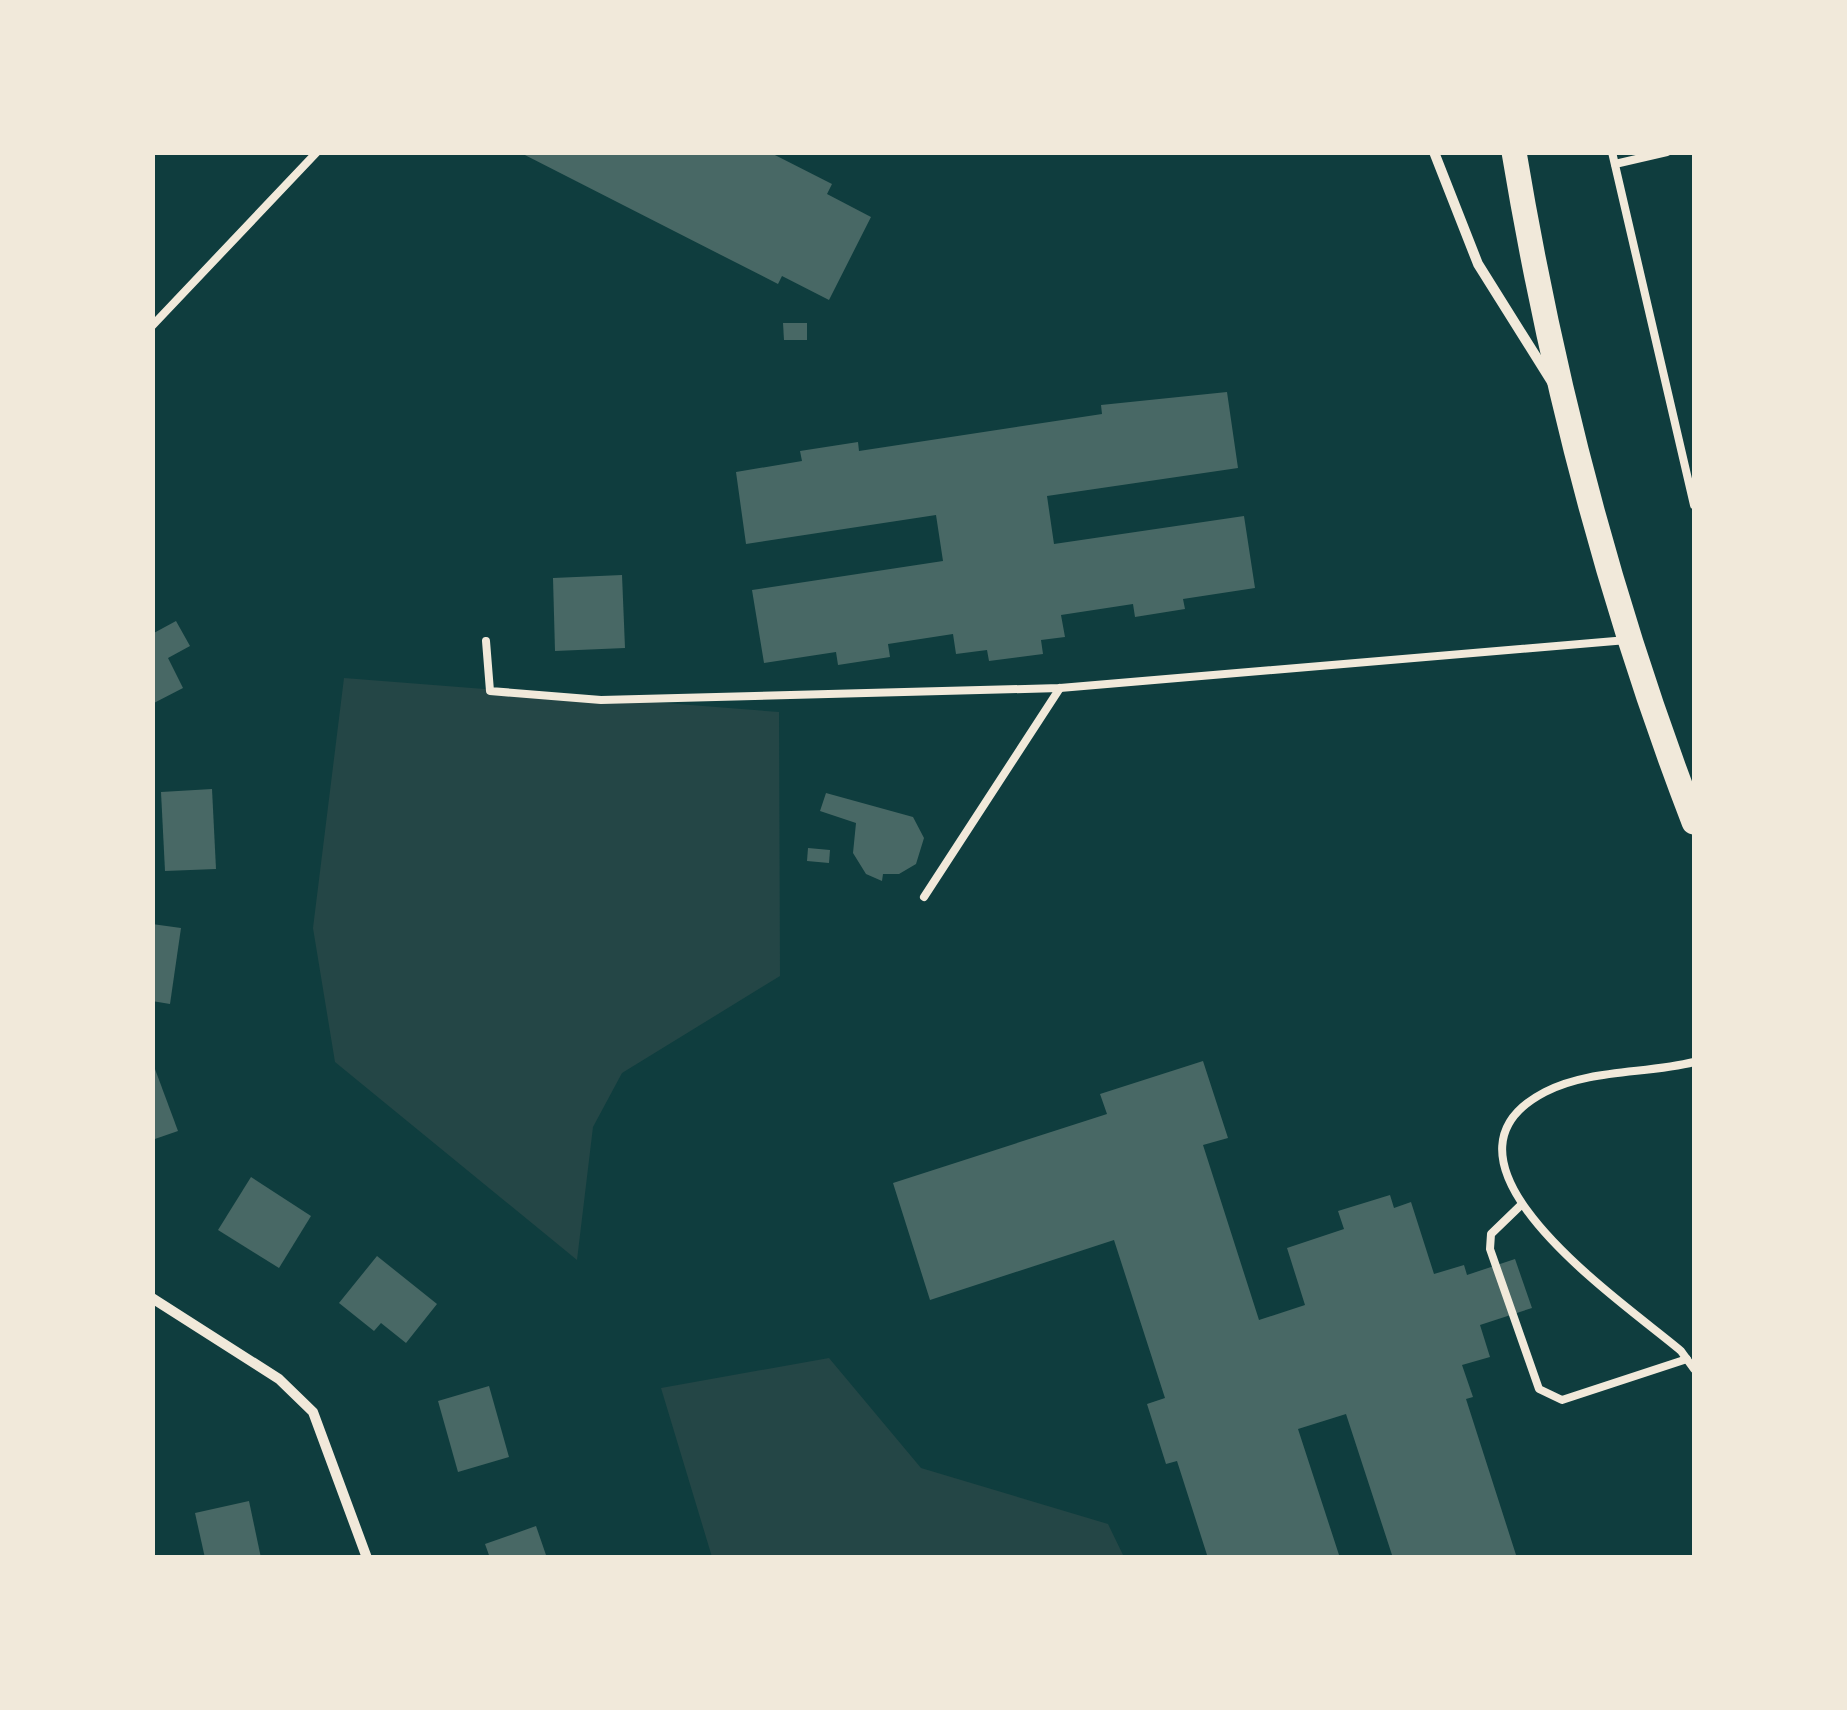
<svg xmlns="http://www.w3.org/2000/svg" width="1847" height="1710" font-family="'Sofia Sans Condensed',sans-serif">
<rect width="100%" height="100%" fill="#0f3d3e"/>
<g fill="#244646">
<polygon points="344,678 779,712 780,976 622,1073 593,1127 577,1260 335,1062 313,928"/>
<polygon points="829,1358 921,1468 1108,1524 1124,1557 712,1557 661,1388"/>
</g>
<g fill="#486865">
<polygon points="519,152 769,152 832,184 827,194 871,217 829,300 782,276 778,284"/>
<polygon points="783,323 807,323 807,340 784,340"/>
<polygon points="1227,392 1238,468 1047,496 1054,544 1244,516 1255,588 1183,599 1185,609 1135,617 1133,604 1061,615 1065,637 1041,640 1043,654 989,661 987,650 956,654 953,634 888,644 890,657 838,665 836,652 764,663 752,590 943,561 936,515 746,544 736,472 802,461 800,451 858,442 859,451 1102,414 1101,405"/>
<polygon points="622,575 625,648 555,651 553,578"/>
<polygon points="176,621 190,646 168,658 183,688 152,704 152,634"/>
<polygon points="212,789 216,869 165,871 161,792"/>
<polygon points="826,793 913,817 924,838 916,864 899,874 883,874 882,881 866,874 853,853 856,823 820,811"/>
<polygon points="808,848 830,850 829,863 807,861"/>
<polygon points="152,924 181,928 170,1004 152,1001"/>
<polygon points="152,1061 178,1131 152,1140"/>
<polygon points="1203,1061 1228,1138 1203,1145 1259,1320 1305,1305 1287,1248 1344,1229 1338,1211 1390,1195 1394,1208 1411,1202 1434,1274 1464,1265 1467,1275 1515,1259 1532,1308 1480,1325 1490,1357 1462,1365 1473,1397 1466,1399 1517,1558 1393,1558 1346,1414 1298,1429 1340,1558 1208,1558 1177,1461 1166,1464 1147,1404 1165,1398 1114,1240 930,1300 893,1183 1107,1114 1100,1094"/>
<polygon points="251,1177 311,1216 279,1268 218,1230"/>
<polygon points="377,1256 437,1304 406,1343 381,1323 374,1331 339,1303"/>
<polygon points="489,1386 509,1457 458,1472 438,1401"/>
<polygon points="249,1501 261,1558 205,1558 195,1513"/>
<polygon points="536,1526 547,1558 490,1558 485,1544"/>
</g>
<g fill="none" stroke-linecap="round" stroke-linejoin="round">
<g stroke="#f1e9da" stroke-width="8">
<polyline points="1612,152 1694,505"/>
<polyline points="1615,164 1667,152"/>
<polyline points="152,326 317,152"/>
<polyline points="486,641 490,691 601,700 1060,688 1627,640"/>
<polyline points="924,897 1060,688"/>
<path d="M1694,1062c-48,12 -105,7 -149,30 -133,69 81,212 136,259l13,18"/>
<polyline points="1520,1206 1491,1234 1490,1249 1539,1389 1562,1400 1687,1359"/>
</g>
<g stroke="#f1e9da" stroke-width="10">
<polyline points="1434,152 1478,264 1552,382"/>
<polyline points="152,1298 279,1379 313,1412 367,1558"/>
</g>
<path stroke="#f1e9da" stroke-width="25" d="M1514,152c38,228 97,455 180,670"/>
</g>
<rect width="1847" height="1710" fill="none" stroke="#f1e9da" stroke-width="310"/>
</svg>
